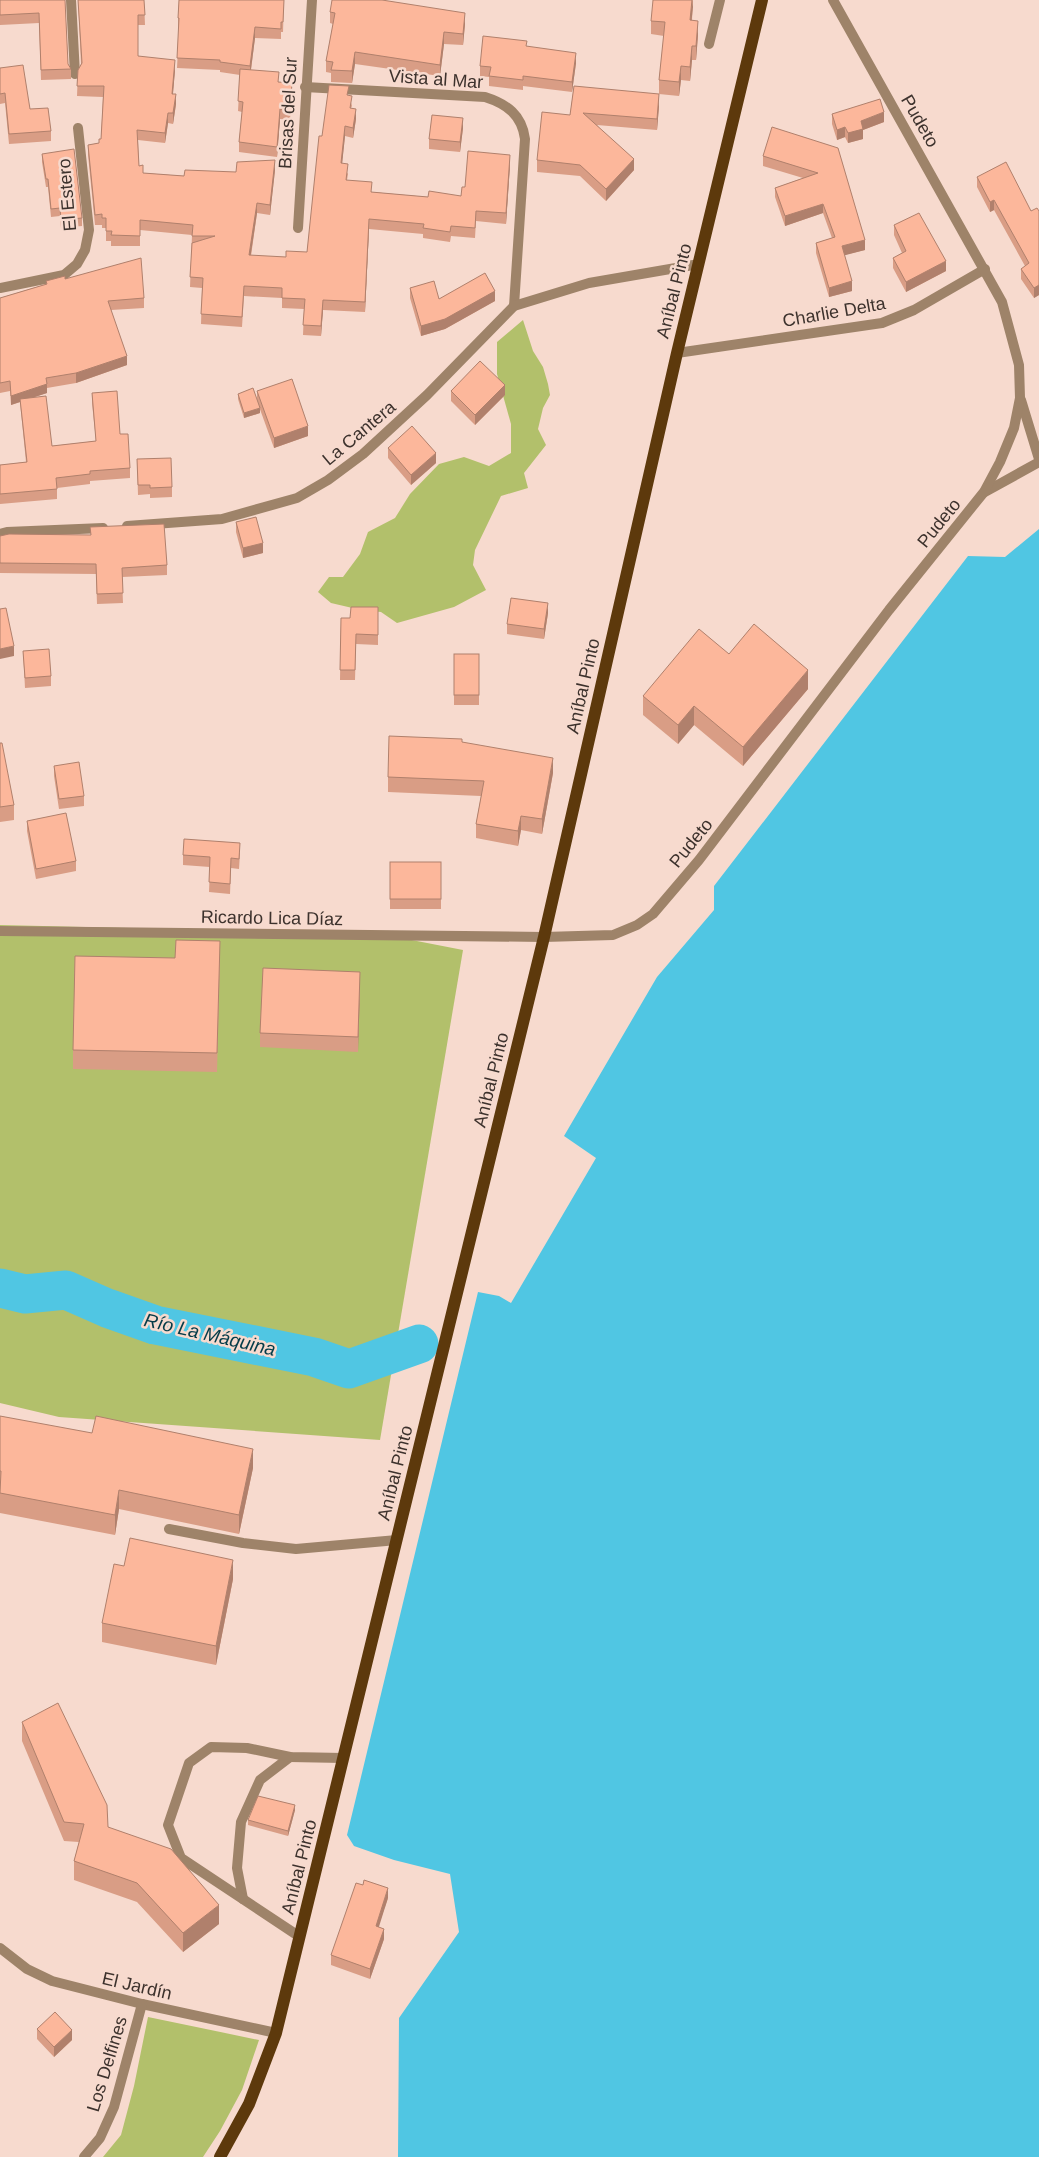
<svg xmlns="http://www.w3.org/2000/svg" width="1039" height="2157" font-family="Arial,sans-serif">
<rect width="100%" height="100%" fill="#f7dace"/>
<g fill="#b2c06b">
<polygon points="523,320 533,351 543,367 548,384 550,395 543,408 538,429 546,445 524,473 528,488 501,496 475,550 473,565 486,590 454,607 397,623 381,612 361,610 331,603 318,592 329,577 343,577 360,554 368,532 395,518 410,494 439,464 464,457 489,466 511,453 511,424 497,374 497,342"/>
<polygon points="0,925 381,934 463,950 380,1440 59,1417 0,1403"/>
<polygon points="148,2017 259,2040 242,2090 220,2131 203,2157 103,2157 121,2135 134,2086"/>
</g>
<polygon fill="#50c6e3" points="1039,529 1039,2157 398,2157 399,2018 459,1932 450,1874 394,1860 354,1846 347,1835 478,1292 499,1296 511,1303 596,1158 564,1136 657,977 714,910 714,886 968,556 1005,557"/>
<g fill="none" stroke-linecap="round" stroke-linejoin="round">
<polyline stroke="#50c6e3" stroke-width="39" points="0,1288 25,1294 66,1290 107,1308 155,1325 314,1357 349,1369 419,1344"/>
<g stroke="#9e8369" stroke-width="10">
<polyline points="169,1529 243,1543 296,1549 397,1540"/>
<polyline points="243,1899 237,1868 241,1822 260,1780 290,1757"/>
<polyline points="300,1937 181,1858 168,1825 189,1763 211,1747 247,1748 290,1757 343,1758"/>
</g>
<g stroke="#9e8369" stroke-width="10">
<polyline points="71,0 75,74"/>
<polyline points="709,44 720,0"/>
<path d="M305,87l180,10c22,7 37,18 40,42l-11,167"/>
<polyline points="298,228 312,0"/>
<polyline points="0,288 64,275 77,264 85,250 89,230 78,128"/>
<polyline points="677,353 882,323 914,310 985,269"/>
<polyline points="1021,400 1039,459"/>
<polyline points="985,492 1039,462"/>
<polyline points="127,526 222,519 297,498 328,480 363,454 427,395 514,306 589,283 699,264"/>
<polyline points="0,534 7,532 103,528"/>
<polyline points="0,931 544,937 613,935 637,925 653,914 699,860 889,610 984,492 1000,462 1014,428 1020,398 1019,365 1002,302 833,0"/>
<polyline points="0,1948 27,1969 52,1981 142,2004 276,2033"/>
<polyline points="84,2157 100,2138 114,2107 142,2004"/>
</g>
<polyline stroke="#5d390c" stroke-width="12" points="220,2157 249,2104 276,2033 544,937 677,353 762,0"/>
</g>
<g fill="#d99d85">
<polygon points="0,0 65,0 68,64 71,69 71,79 41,80 39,23 0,25"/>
<polygon points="78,0 144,0 145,25 138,25 138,56 175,70 173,94 176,104 173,124 168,123 165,143 138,140 139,166 143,173 184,176 236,172 275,170 270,215 257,213 251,256 286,257 307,252 322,136 349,95 352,106 351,108 356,119 353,138 345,136 342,164 348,174 347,180 372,192 428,197 461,196 465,187 510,165 506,224 476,221 475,238 451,236 450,242 423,238 423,234 369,229 365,312 323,310 321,336 303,335 304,309 282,308 282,298 244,296 242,327 201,324 202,288 190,287 192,235 140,230 140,246 111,246 111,241 106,241 106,228 102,228 102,225 95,225 88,155 88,145 99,143 101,139 103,97 77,96 78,70 81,64"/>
<polygon points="179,0 284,0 283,32 281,32 281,39 255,38 251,70 279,82 292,93 290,120 280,119 277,157 239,152 239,142 242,112 238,111 240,75 220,72 220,70 177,68 179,28 178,28 178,18"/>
<polygon points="693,0 692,20 698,35 696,60 692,60 690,81 681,80 679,96 659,94 659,80 664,36 651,34 651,21"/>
<polygon points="330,12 465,24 463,45 444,44 440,76 355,64 352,83 331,82 331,73 326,72 326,61 333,24 330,23"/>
<polygon points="527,46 576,63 572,92 523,86 523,90 489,86 489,77 480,76 480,66"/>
<polygon points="0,68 30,109 51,131 51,141 9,144 5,103 0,104"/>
<polygon points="574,86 659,106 657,130 597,125 634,170 606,201 580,176 537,172 537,160 570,115"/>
<polygon points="832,114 884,122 863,130 863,139 848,143 845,137 837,140 832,124"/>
<polygon points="463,128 460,152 429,149 429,139"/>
<polygon points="838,148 865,250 844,255 852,291 829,297 816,253 816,243 832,238 823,213 785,226 775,197 775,188 803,178 763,166 763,156"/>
<polygon points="42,154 82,218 82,226 61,228 60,216 51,217 48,187 46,187 42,162"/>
<polygon points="977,177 1031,211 1039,211 1039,295 1034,298 1021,279 1021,269 1025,266 994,210 990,212 977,187"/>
<polygon points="894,225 946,271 906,292 893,268 893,258 902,253 894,235"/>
<polygon points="65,279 144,298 144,308 111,310 127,365 76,383 47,388 47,393 34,397 52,446 96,441 92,403 92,393 120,434 130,468 130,478 90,481 90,484 57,488 57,499 0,504 0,465 26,462 20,402 11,405 10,391 0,393 0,298 46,284 46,281"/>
<polygon points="410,288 439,299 495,301 445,329 421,336 410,298"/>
<polygon points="257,391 308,436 274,448 257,401"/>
<polygon points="451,391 505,395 475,425 451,401"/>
<polygon points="238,394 260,413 244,418 238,399"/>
<polygon points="388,448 436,463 411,485 388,458"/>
<polygon points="137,459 172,487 172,497 150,498 150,494 138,495"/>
<polygon points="236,522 263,553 243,558 236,532"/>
<polygon points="0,536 167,565 167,575 122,577 123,603 97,604 96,574 0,573"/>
<polygon points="378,607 378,645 356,644 355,680 340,680 341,618 350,618"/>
<polygon points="548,613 544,639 507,634 507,624"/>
<polygon points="23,651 51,676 51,686 25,688"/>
<rect x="454" y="654" width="25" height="51"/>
<polygon points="729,654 808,689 743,766 694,725 678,744 643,715 643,696"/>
<polygon points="462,742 553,773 542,834 521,830 518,846 476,838 476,824 481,796 388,792 388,777"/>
<polygon points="0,743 14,805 14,820 0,822"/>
<polygon points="54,766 84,796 84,806 59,809 54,776"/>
<polygon points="27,821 76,861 76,871 36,879 27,831"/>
<polygon points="240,853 239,869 231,868 230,894 209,892 210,867 183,865 183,855"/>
<rect x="390" y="862" width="51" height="47"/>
<polygon points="220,960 217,1072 73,1069 73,1050"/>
<polygon points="360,987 358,1052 260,1047 260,1033"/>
<polygon points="0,1416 253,1468 239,1534 119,1509 115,1535 0,1513"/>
<polygon points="124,1566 233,1579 216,1665 102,1642 102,1623"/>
<polygon points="22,1722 108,1827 219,1924 183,1952 137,1902 74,1880 74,1861 79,1842 64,1841 22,1741"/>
<polygon points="295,1810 288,1836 248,1825 248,1820"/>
<polygon points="388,1898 378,1927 384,1939 370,1979 331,1965 331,1955"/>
<polygon points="37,2029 72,2040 54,2057 37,2039"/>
</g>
<g fill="#b0806c">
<polygon points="692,0 693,7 690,34 690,20"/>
<polygon points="465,13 465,24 463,45 463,34"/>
<polygon points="698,21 698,35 696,60 696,46"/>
<polygon points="255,27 255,38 250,76 250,66"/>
<polygon points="444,32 444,44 440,76 440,65"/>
<polygon points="692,46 692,60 690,81 690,67"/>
<polygon points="355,52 355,64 352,83 352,71"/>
<polygon points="576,53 576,63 572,92 572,82"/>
<polygon points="175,60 175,70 172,104 172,94"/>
<polygon points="681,66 681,80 679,96 679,82"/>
<polygon points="176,94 176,104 173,124 173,113"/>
<polygon points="659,94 659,106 657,130 657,119"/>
<polygon points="280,109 280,119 277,157 277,147"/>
<polygon points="356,109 356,119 353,138 353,128"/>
<polygon points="884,112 884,122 863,130 863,139 848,143 848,133 861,121"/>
<polygon points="168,113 168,123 165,143 165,133"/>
<polygon points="463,118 463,128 460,152 460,142"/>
<polygon points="345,126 345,136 341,174 341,163"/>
<polygon points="845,127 845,137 837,140 837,130"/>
<polygon points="510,155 510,165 506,224 506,213"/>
<polygon points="634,159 634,170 606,201 606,189"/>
<polygon points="275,160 275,170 270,215 270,205"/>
<polygon points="994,200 994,210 990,212 990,202"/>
<polygon points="257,203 257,213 249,266 249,255"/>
<polygon points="823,204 823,213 785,226 785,216"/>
<polygon points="369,219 369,229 365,312 365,302"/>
<polygon points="865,240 865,250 842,256 842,246"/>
<polygon points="946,261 946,271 906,292 906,282"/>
<polygon points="852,281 852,291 829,297 829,288"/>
<polygon points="1039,285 1039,295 1034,298 1034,288"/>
<polygon points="495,291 495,301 445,329 421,336 421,326"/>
<polygon points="323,300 323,310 321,336 321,326"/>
<polygon points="127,356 127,365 76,383 76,373"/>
<polygon points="47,384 47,393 20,402 20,399 20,402 11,405 11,396"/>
<polygon points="505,385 505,395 475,425 475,415"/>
<polygon points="260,408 260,413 244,418 244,413"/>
<polygon points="308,426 308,436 274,448 274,438"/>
<polygon points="436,453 436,463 411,485 411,475"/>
<polygon points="263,543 263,553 243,558 243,548"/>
<polygon points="548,603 548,613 544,639 544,629"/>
<polygon points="14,646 14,656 0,659 0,649"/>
<polygon points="808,670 808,689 743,766 743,747"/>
<polygon points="694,706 694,725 678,744 678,725"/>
<polygon points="553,758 553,773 542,834 542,819"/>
<polygon points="521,816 521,830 518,846 518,831"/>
<polygon points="360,972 360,987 358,1052 358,1037"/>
<polygon points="253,1449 253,1468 239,1534 239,1515"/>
<polygon points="119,1490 119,1509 115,1535 115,1515"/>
<polygon points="233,1560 233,1579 216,1665 216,1646"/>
<polygon points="295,1805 295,1810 288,1836 288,1831"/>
<polygon points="388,1888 388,1898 376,1936 376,1926"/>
<polygon points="219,1905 219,1924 183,1952 183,1933"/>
<polygon points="384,1929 384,1939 370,1979 370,1969"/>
<polygon points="72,2030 72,2040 54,2057 54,2047"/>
</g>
<g fill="#fcb79b" stroke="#b0806c">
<polygon points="0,0 65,0 68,64 71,69 41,70 39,13 0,15"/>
<polygon points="78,0 144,0 145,15 138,15 138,56 175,60 172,94 176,94 173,113 168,113 165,133 137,130 139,166 143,165 143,173 184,176 185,170 236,172 237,162 275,160 270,205 257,203 249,255 286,257 286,251 307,252 319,136 322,136 329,85 349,86 347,95 352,96 350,108 356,109 353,128 345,126 341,163 348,164 346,180 372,182 371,192 428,197 429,191 461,196 462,187 465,187 468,151 510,155 506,213 476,211 475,228 451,226 450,232 423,228 424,224 369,219 365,302 323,300 321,326 303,325 305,299 282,298 282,288 244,286 242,317 201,314 203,278 190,277 192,243 215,236 192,236 193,225 140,220 140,236 111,235 112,231 106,231 106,218 102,218 102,214 95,215 88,145 99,143 99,139 101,139 104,86 77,86 78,70 82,63"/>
<polygon points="179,0 284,0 283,22 281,22 281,29 255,27 250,66 220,62 220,60 177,58 179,18 178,18"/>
<polygon points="332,0 382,0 465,13 463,34 444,32 440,65 355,52 352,71 331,70 333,62 326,61 335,13 330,12"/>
<polygon points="653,0 692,0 690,20 698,21 696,46 692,46 690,67 681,66 679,82 659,80 665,22 651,21"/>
<polygon points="483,36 527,41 526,46 576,53 572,82 523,76 523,80 489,76 491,67 480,66"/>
<polygon points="23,65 30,109 48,108 51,131 9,134 5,93 0,94 0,68"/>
<polygon points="240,69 279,72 278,82 292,83 290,110 280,109 277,147 239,142 243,102 238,101"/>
<polygon points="574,86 659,94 657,119 583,113 634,159 606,189 580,165 537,160 542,112 570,115"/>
<polygon points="880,99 884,112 861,121 863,129 848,133 845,127 837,130 832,114"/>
<polygon points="432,115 463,118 460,142 429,139"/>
<polygon points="772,127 838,148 865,240 842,246 852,281 829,288 816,243 835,237 823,204 785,216 775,188 818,173 763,156"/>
<polygon points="74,149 82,218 61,220 60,208 51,209 48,179 46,179 42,154"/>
<polygon points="1006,162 1031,211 1037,208 1039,211 1039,285 1034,288 1021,269 1029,263 994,200 990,202 977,177"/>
<polygon points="919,213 946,261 906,282 893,258 906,251 894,225"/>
<polygon points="141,258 144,298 108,301 127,356 76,373 46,378 47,384 11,396 10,381 0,383 0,298 47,284 46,281 65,276 65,279"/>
<polygon points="485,273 495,291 445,319 421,326 410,288 434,281 439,299"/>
<polygon points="480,361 505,385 475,415 451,391"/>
<polygon points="292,379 308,426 274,438 257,391"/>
<polygon points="253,388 260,408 244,413 238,394"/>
<polygon points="117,391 120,434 128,434 130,468 90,471 90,474 56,478 57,489 0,494 0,465 27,462 20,399 46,396 52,446 96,441 92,393"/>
<polygon points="412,426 436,453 411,475 388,448"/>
<polygon points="171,458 172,487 150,488 150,485 138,485 137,459"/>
<polygon points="256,517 263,543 243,548 236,522"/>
<polygon points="164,524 167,565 122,568 123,593 97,594 96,564 0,563 0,536 9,534 91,535 90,527"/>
<polygon points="511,598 548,603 544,629 507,624"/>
<polygon points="351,607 378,607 378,635 356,634 355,670 340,670 341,618 350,618"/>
<polygon points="6,608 14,646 0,649 0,609"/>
<polygon points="754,624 808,670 743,747 694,706 678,725 643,696 699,629 729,654"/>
<polygon points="49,649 51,676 25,678 23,651"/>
<rect x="454" y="654" width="25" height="41"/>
<polygon points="389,736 462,739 462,742 553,758 542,819 521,816 518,831 476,824 484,781 388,777"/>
<polygon points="0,743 2,743 14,805 0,807"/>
<polygon points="79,762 84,796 59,799 54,766"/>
<polygon points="66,813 76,861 36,869 27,821"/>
<polygon points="184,839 240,843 239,859 231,858 230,884 209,882 210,857 183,855"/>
<rect x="390" y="862" width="51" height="37"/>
<polygon points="176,940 220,941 217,1053 73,1050 75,956 175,958"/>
<polygon points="263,968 360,972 358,1037 260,1033"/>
<polygon points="0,1416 92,1433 96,1416 253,1449 239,1515 119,1490 115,1515 0,1493 1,1471 0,1471"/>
<polygon points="130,1538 233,1560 216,1646 102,1623 114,1564 124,1566"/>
<polygon points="58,1703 107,1805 108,1827 171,1849 219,1905 183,1933 137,1883 74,1861 84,1824 64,1822 22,1722"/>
<polygon points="258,1796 295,1805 288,1831 248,1820"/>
<polygon points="364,1880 388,1888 376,1926 384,1929 370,1969 331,1955 356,1883 363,1885"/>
<polygon points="55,2012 72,2030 54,2047 37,2029"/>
</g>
<g text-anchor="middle" stroke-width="5" stroke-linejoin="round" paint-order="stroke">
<g font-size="18" fill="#3d322d" stroke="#f7dace">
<text transform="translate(436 79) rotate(4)" y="6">Vista al Mar</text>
<text transform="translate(288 113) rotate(-87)" y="6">Brisas del Sur</text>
<text transform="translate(920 121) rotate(60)" y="6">Pudeto</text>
<text transform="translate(67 195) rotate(-95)" y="6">El Estero</text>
<text transform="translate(674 291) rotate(-76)" y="6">Aníbal Pinto</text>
<text transform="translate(834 312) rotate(-10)" y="6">Charlie Delta</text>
<text transform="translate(359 433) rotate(-40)" y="6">La Cantera</text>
<text transform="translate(939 523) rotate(-51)" y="6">Pudeto</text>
<text transform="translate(583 686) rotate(-77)" y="6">Aníbal Pinto</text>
<text transform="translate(691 843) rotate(-51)" y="6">Pudeto</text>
<text transform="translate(272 918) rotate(1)" y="6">Ricardo Lica Díaz</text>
<text transform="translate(491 1080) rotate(-76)" y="6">Aníbal Pinto</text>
<text transform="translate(395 1473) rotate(-76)" y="6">Aníbal Pinto</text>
<text transform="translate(299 1867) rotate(-76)" y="6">Aníbal Pinto</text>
<text transform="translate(137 1986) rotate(13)" y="6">El Jardín</text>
<text transform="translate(107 2064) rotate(-73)" y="6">Los Delfines</text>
</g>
<g font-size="19" font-style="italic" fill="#053c49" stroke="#f7dace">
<text transform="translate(210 1334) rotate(13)" y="7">Río La Máquina</text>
</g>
</g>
</svg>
